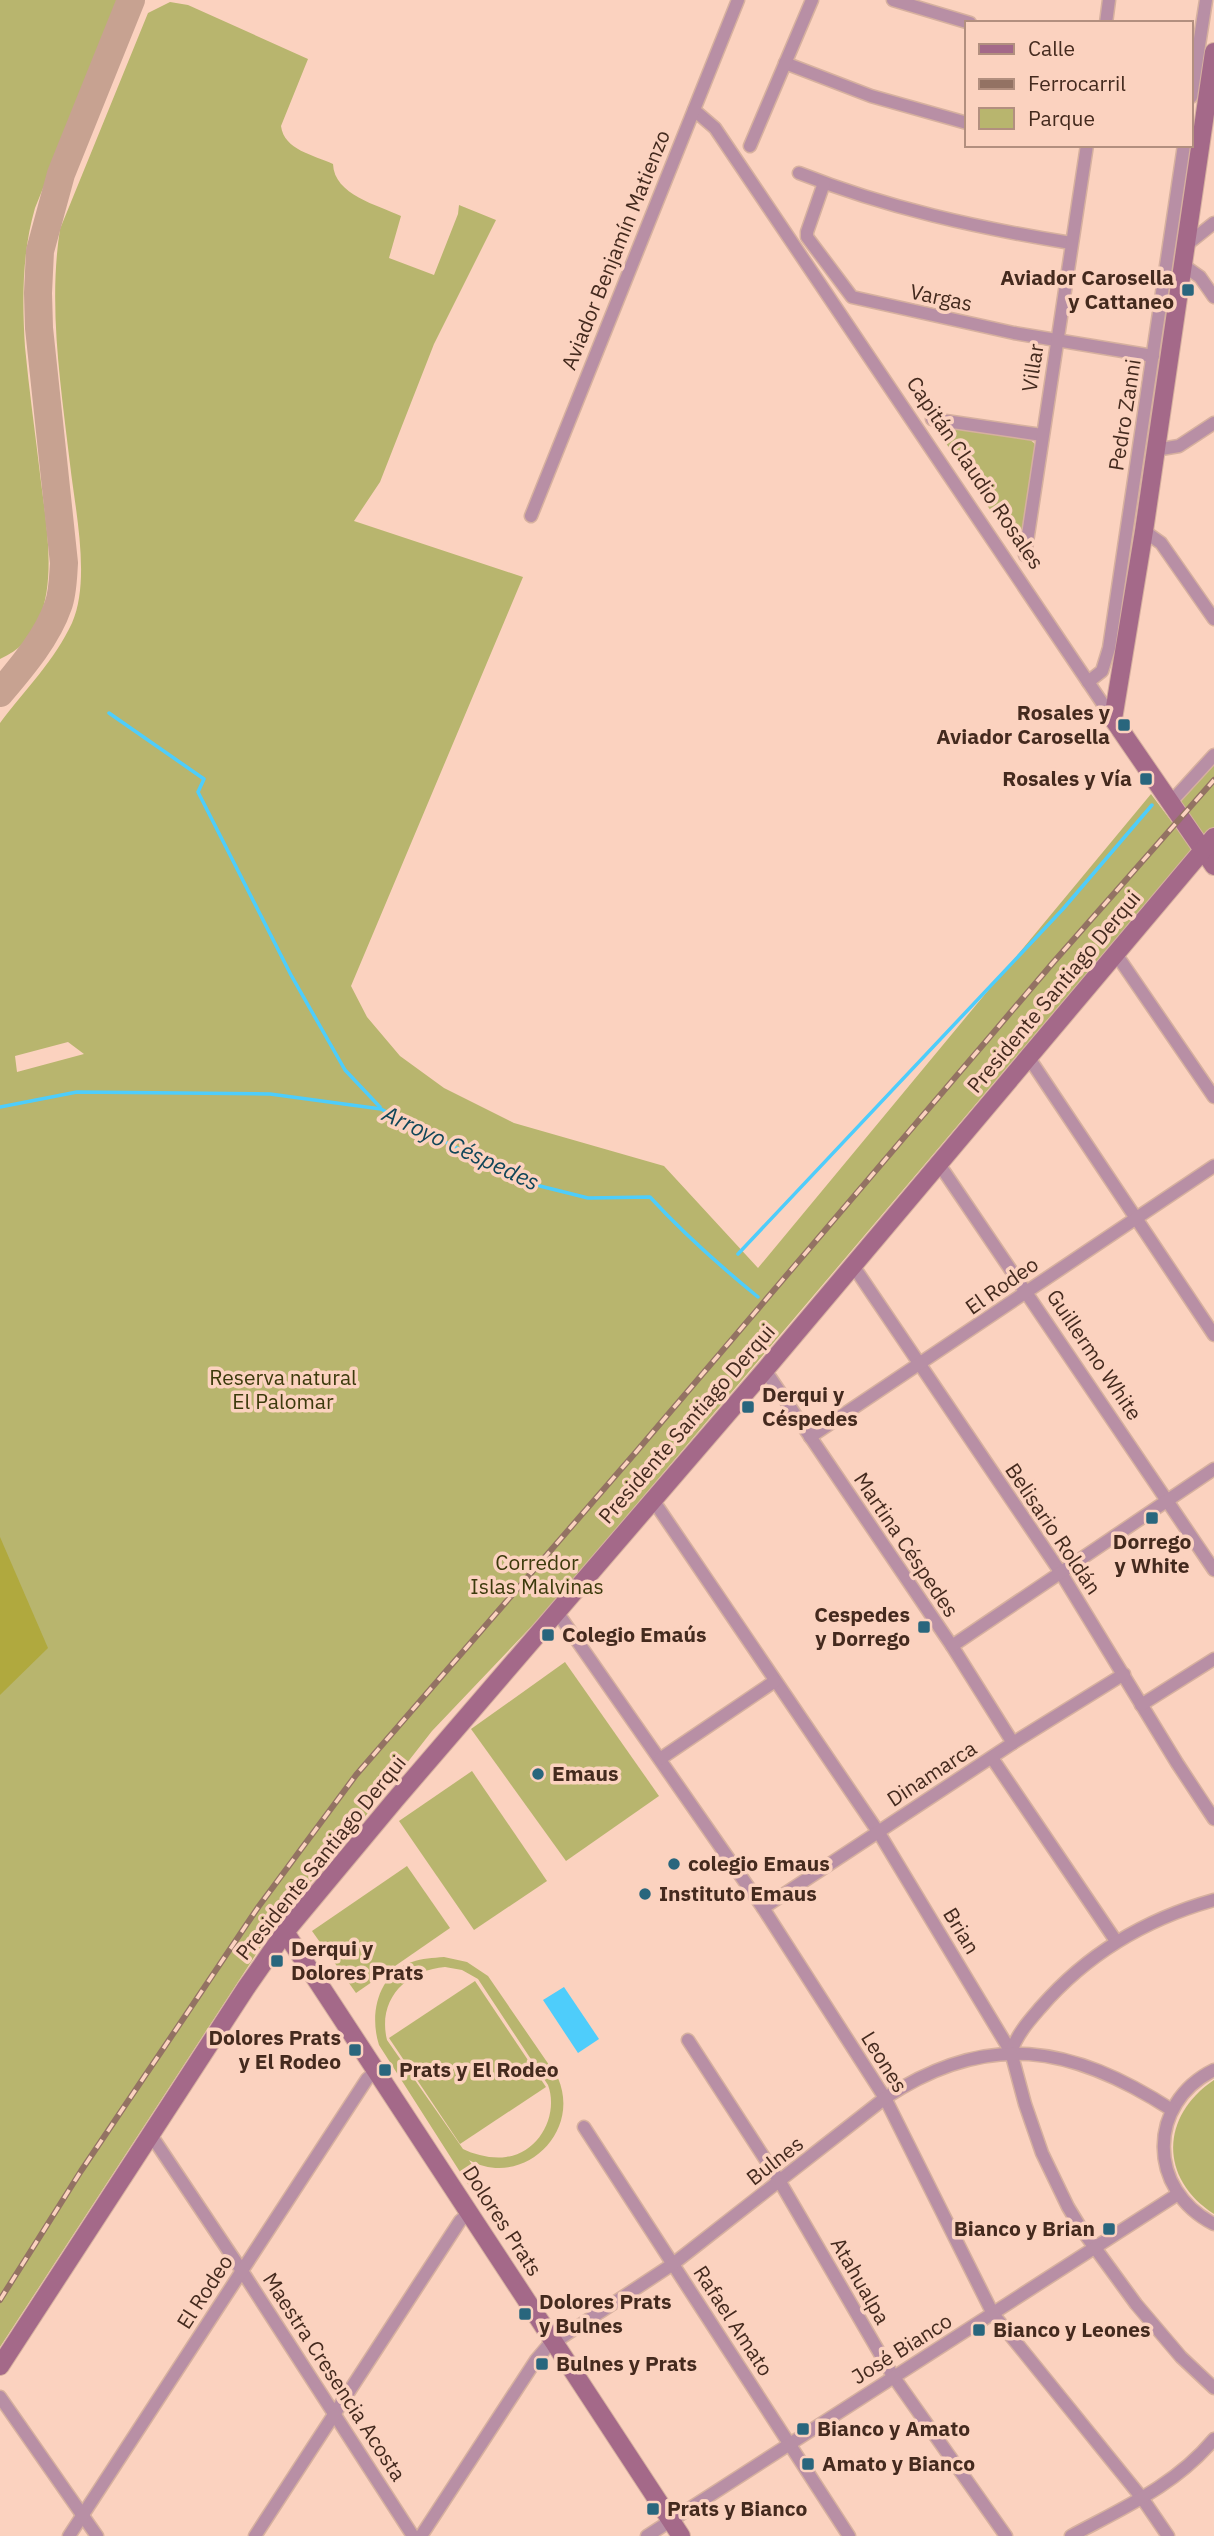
<svg xmlns="http://www.w3.org/2000/svg" width="1214" height="2536" font-family="'IBM Plex Sans',sans-serif">
<rect width="100%" height="100%" fill="#fbd2bf"/>
<g fill="#b8b56e" fill-rule="evenodd">
<path d="M0,0h119l-84,208c-13,45 -13,92 -10,139 4,42 10,85 15,127 7,58 28,156 -40,185z"/>
<path d="M170,2l18,3 120,54 -27,67c3,24 33,29 52,38 1,31 45,41 68,52l-12,42 45,17 24,-61 1,-9 37,15 -62,124 -54,138 -26,39 169,56 -172,409 16,31 33,39 44,32 70,35 150,43 94,102 393,-474 41,55 -645,761 -115,121 -86,110 -67,78 -279,428v-1624c24,-32 55,-63 72,-100 19,-43 3,-114 -2,-159 -9,-78 -22,-157 -10,-235l88,-216zM68,1042l16,12 -67,18 -2,-16z"/>
<polygon points="934,425 1029,439 1034,443 1036,450 1020,555"/>
<polygon points="1214,761 1214,830 1203,843 1177,805"/>
<polygon points="565,1662 659,1796 566,1861 471,1729"/>
<polygon points="472,1771 547,1881 474,1930 399,1821"/>
<polygon points="407,1866 450,1928 356,1993 312,1931"/>
<path d="M444,1957l23,5 21,14 70,102c24,56 -37,111 -89,82l12,18 -12,8 -90,-141c-10,-31 -1,-71 33,-83 10,-4 21,-4 32,-5zM445,1967l17,3 16,9 70,106c11,30 -9,68 -42,72 -14,2 -31,-2 -43,-8l-76,-109c-10,-41 20,-70 58,-73z"/>
<polygon points="475,1981 546,2087 460,2144 389,2038"/>
<path d="M1214,2080v134c-55,-35 -54,-98 0,-134z"/>
</g>
<polygon fill="#b0a93e" points="0,1537 48,1648 0,1695"/>
<polygon fill="#4ecdfb" points="564,1987 599,2039 578,2053 543,2000"/>
<g fill="none" stroke-linecap="round" stroke-linejoin="round">
<g stroke="#4ecdfb" stroke-width="3.5">
<polyline points="109,713 204,779 198,792 291,975 345,1070 380,1107"/>
<path d="M0,1107l77,-15 193,2 111,15 74,38 85,39 48,12 62,-1c34,37 70,69 108,100"/>
<polyline points="738,1254 1063,909 1152,805"/>
</g>
<path stroke="#c7a291" stroke-width="28" d="M0,693c21,-25 47,-55 58,-87 5,-13 5,-29 6,-43l-25,-235 -1,-35 2,-42 21,-77 70,-174"/>
<g stroke="#d6b09f" stroke-width="15">
<g id="street">
<polyline points="893,0 970,23"/>
<polyline points="1106,23 1109,0"/>
<polyline points="785,63 871,96 967,123"/>
<polyline points="1191,97 1206,0"/>
<polyline points="694,110 715,128 1113,719"/>
<polyline points="750,146 812,0"/>
<path d="M799,173c88,35 179,55 272,70"/>
<polyline points="824,183 807,232 807,237 852,297 1014,333 1153,356"/>
<polyline points="1185,246 1214,223"/>
<polyline points="1183,265 1200,277 1214,297"/>
<polyline points="932,419 1042,435"/>
<polyline points="1155,450 1179,446 1214,423"/>
<polyline points="531,516 738,0"/>
<polyline points="1144,531 1161,543 1214,619"/>
<polyline points="1025,555 1087,145"/>
<polyline points="1088,682 1102,671 1109,648 1184,145"/>
<polyline points="1170,803 1214,755"/>
<polyline points="1116,954 1214,1097"/>
<polyline points="1029,1058 1214,1335"/>
<polyline points="939,1164 1214,1570"/>
<polyline points="852,1264 1061,1573 1177,1763 1214,1819"/>
<polyline points="765,1370 952,1646 1013,1743"/>
<polyline points="810,1437 1214,1166"/>
<polyline points="653,1500 879,1833 1011,2052 1025,2104 1042,2153 1068,2207 1082,2230 1136,2304 1181,2357 1214,2388"/>
<polyline points="557,1612 763,1908 885,2098 993,2314 1142,2498 1168,2536"/>
<polyline points="952,1646 1214,1469"/>
<polyline points="1141,1705 1214,1659"/>
<polyline points="992,1758 1116,1941"/>
<polyline points="660,1759 775,1681"/>
<polyline points="763,1908 1013,1743 1124,1674"/>
<polyline points="688,2040 780,2182 893,2376 1006,2536"/>
<path d="M1011,2052c6,-18 18,-31 30,-45 46,-53 105,-88 173,-107"/>
<path d="M1214,2070c-67,33 -67,120 0,154"/>
<polyline points="584,2127 849,2536"/>
<polyline points="151,2135 242,2271 413,2536"/>
<polyline points="0,2397 97,2536"/>
<polyline points="69,2536 367,2079 376,2071"/>
<polyline points="255,2536 460,2221 470,2212"/>
<path d="M421,2536l115,-176 11,-13 126,-83 212,-166c103,-68 186,-53 287,12"/>
<polyline points="647,2536 1178,2194"/>
<path d="M1071,2536c52,-28 105,-51 143,-97"/>
</g>
</g>
<g stroke="#d6b09f" stroke-width="20">
<g id="secondary">
<polyline points="1214,52 1144,531 1113,719 1214,866"/>
<polyline points="285,1932 681,2536"/>
<polyline points="0,2366 246,1988 285,1932 395,1800 765,1370 1214,837"/>
</g>
</g>
<use href="#street" stroke="#b88fa5" stroke-width="12"/>
<use href="#secondary" stroke="#a46989" stroke-width="18"/>
<g stroke="#937263" stroke-width="6">
<polyline id="rail" points="0,2300 81,2171 259,1906 356,1775 636,1452 1051,965 1214,780"/>
</g>
<use href="#rail" stroke="#fbd2bf" stroke-width="3.5" stroke-dasharray="10" stroke-linecap="butt"/>
</g>
<g fill="#29667d" stroke="#fbd2bf" stroke-width="2.5">
<rect x="1181" y="283" width="14" height="14" rx="3.5"/>
<rect x="1117" y="718" width="14" height="14" rx="3.5"/>
<rect x="1139" y="772" width="14" height="14" rx="3.5"/>
<rect x="741" y="1400" width="14" height="14" rx="3.5"/>
<rect x="1145" y="1511" width="14" height="14" rx="3.5"/>
<rect x="917" y="1620" width="14" height="14" rx="3.5"/>
<rect x="541" y="1628" width="14" height="14" rx="3.5"/>
<circle cx="538" cy="1774" r="7"/>
<circle cx="674" cy="1864" r="7"/>
<circle cx="645" cy="1894" r="7"/>
<rect x="270" y="1954" width="14" height="14" rx="3.5"/>
<rect x="348" y="2043" width="14" height="14" rx="3.5"/>
<rect x="378" y="2063" width="14" height="14" rx="3.5"/>
<rect x="1102" y="2222" width="14" height="14" rx="3.5"/>
<rect x="518" y="2307" width="14" height="14" rx="3.5"/>
<rect x="972" y="2323" width="14" height="14" rx="3.5"/>
<rect x="535" y="2357" width="14" height="14" rx="3.5"/>
<rect x="796" y="2422" width="14" height="14" rx="3.5"/>
<rect x="801" y="2457" width="14" height="14" rx="3.5"/>
<rect x="646" y="2502" width="14" height="14" rx="3.5"/>
</g>
<g text-anchor="middle" stroke-width="7" stroke-linejoin="round" paint-order="stroke">
<g font-size="21" fill="#442a1e" stroke="#fbd2bf">
<text transform="translate(616 250) rotate(-68)" y="7">Aviador Benjamín Matienzo</text>
<text transform="translate(941 298) rotate(12)" y="7">Vargas</text>
<text transform="translate(1033 368) rotate(-81)" y="7">Villar</text>
<text transform="translate(1125 415) rotate(-81)" y="7">Pedro Zanni</text>
<text transform="translate(975 473) rotate(56)" y="7">Capitán Claudio Rosales</text>
<text transform="translate(1054 992) rotate(-50)" y="7">Presidente Santiago Derqui</text>
<text transform="translate(1002 1286) rotate(-35)" y="7">El Rodeo</text>
<text transform="translate(1094 1355) rotate(56)" y="7">Guillermo White</text>
<text transform="translate(687 1424) rotate(-49)" y="7">Presidente Santiago Derqui</text>
<text transform="translate(1053 1529) rotate(56)" y="7">Belisario Roldán</text>
<text transform="translate(906 1545) rotate(56)" y="7">Martina Céspedes</text>
<text transform="translate(932 1774) rotate(-33)" y="7">Dinamarca</text>
<text transform="translate(321 1858) rotate(-51)" y="7">Presidente Santiago Derqui</text>
<text transform="translate(961 1931) rotate(59)" y="7">Brian</text>
<text transform="translate(884 2062) rotate(58)" y="7">Leones</text>
<text transform="translate(775 2161) rotate(-38)" y="7">Bulnes</text>
<text transform="translate(502 2221) rotate(57)" y="7">Dolores Prats</text>
<text transform="translate(860 2281) rotate(60)" y="7">Atahualpa</text>
<text transform="translate(205 2292) rotate(-57)" y="7">El Rodeo</text>
<text transform="translate(733 2321) rotate(57)" y="7">Rafael Amato</text>
<text transform="translate(902 2349) rotate(-32)" y="7">José Bianco</text>
<text transform="translate(334 2377) rotate(57)" y="7">Maestra Cresencia Acosta</text>
</g>
<g font-size="21" font-weight="bold" fill="#442a1e" stroke="#fbd2bf" text-anchor="start">
<text x="1174" y="285" text-anchor="end">Aviador Carosella<tspan x="1174" dy="24">y Cattaneo</tspan></text>
<text x="1110" y="720" text-anchor="end">Rosales y<tspan x="1110" dy="24">Aviador Carosella</tspan></text>
<text x="1132" y="786" text-anchor="end">Rosales y Vía</text>
<text x="762" y="1402">Derqui y<tspan x="762" dy="24">Céspedes</tspan></text>
<text x="1152" y="1549" text-anchor="middle">Dorrego<tspan x="1152" dy="24">y White</tspan></text>
<text x="910" y="1622" text-anchor="end">Cespedes<tspan x="910" dy="24">y Dorrego</tspan></text>
<text x="562" y="1642">Colegio Emaús</text>
<text x="552" y="1781">Emaus</text>
<text x="688" y="1871">colegio Emaus</text>
<text x="659" y="1901">Instituto Emaus</text>
<text x="291" y="1956">Derqui y<tspan x="291" dy="24">Dolores Prats</tspan></text>
<text x="341" y="2045" text-anchor="end">Dolores Prats<tspan x="341" dy="24">y El Rodeo</tspan></text>
<text x="399" y="2077">Prats y El Rodeo</text>
<text x="1095" y="2236" text-anchor="end">Bianco y Brian</text>
<text x="539" y="2309">Dolores Prats<tspan x="539" dy="24">y Bulnes</tspan></text>
<text x="993" y="2337">Bianco y Leones</text>
<text x="556" y="2371">Bulnes y Prats</text>
<text x="817" y="2436">Bianco y Amato</text>
<text x="822" y="2471">Amato y Bianco</text>
<text x="667" y="2516">Prats y Bianco</text>
</g>
<g font-size="21" fill="#3c3a0c" stroke="#fbd2bf">
<text x="283" y="1385">Reserva natural<tspan x="283" dy="24">El Palomar</tspan></text>
<text x="537" y="1570">Corredor<tspan x="537" dy="24">Islas Malvinas</tspan></text>
</g>
<g font-size="23" font-style="italic" fill="#104659" stroke="#fbd2bf">
<text transform="translate(461 1148) rotate(25)" y="8">Arroyo Céspedes</text>
</g>
</g>
<rect x="965" y="21" width="228" height="126" fill="#fbd2bf" stroke="#b28f7f" stroke-width="2"/>
<rect x="979" y="44" width="35" height="10" fill="#a46989" stroke="#b28f7f" stroke-width="2"/>
<text x="1028" y="56" font-size="21" fill="#442a1e">Calle</text>
<rect x="979" y="79" width="35" height="10" fill="#937263" stroke="#b28f7f" stroke-width="2"/>
<text x="1028" y="91" font-size="21" fill="#442a1e">Ferrocarril</text>
<rect x="979" y="108" width="35" height="21" fill="#b8b56e" stroke="#b28f7f" stroke-width="2"/>
<text x="1028" y="126" font-size="21" fill="#442a1e">Parque</text>
</svg>
